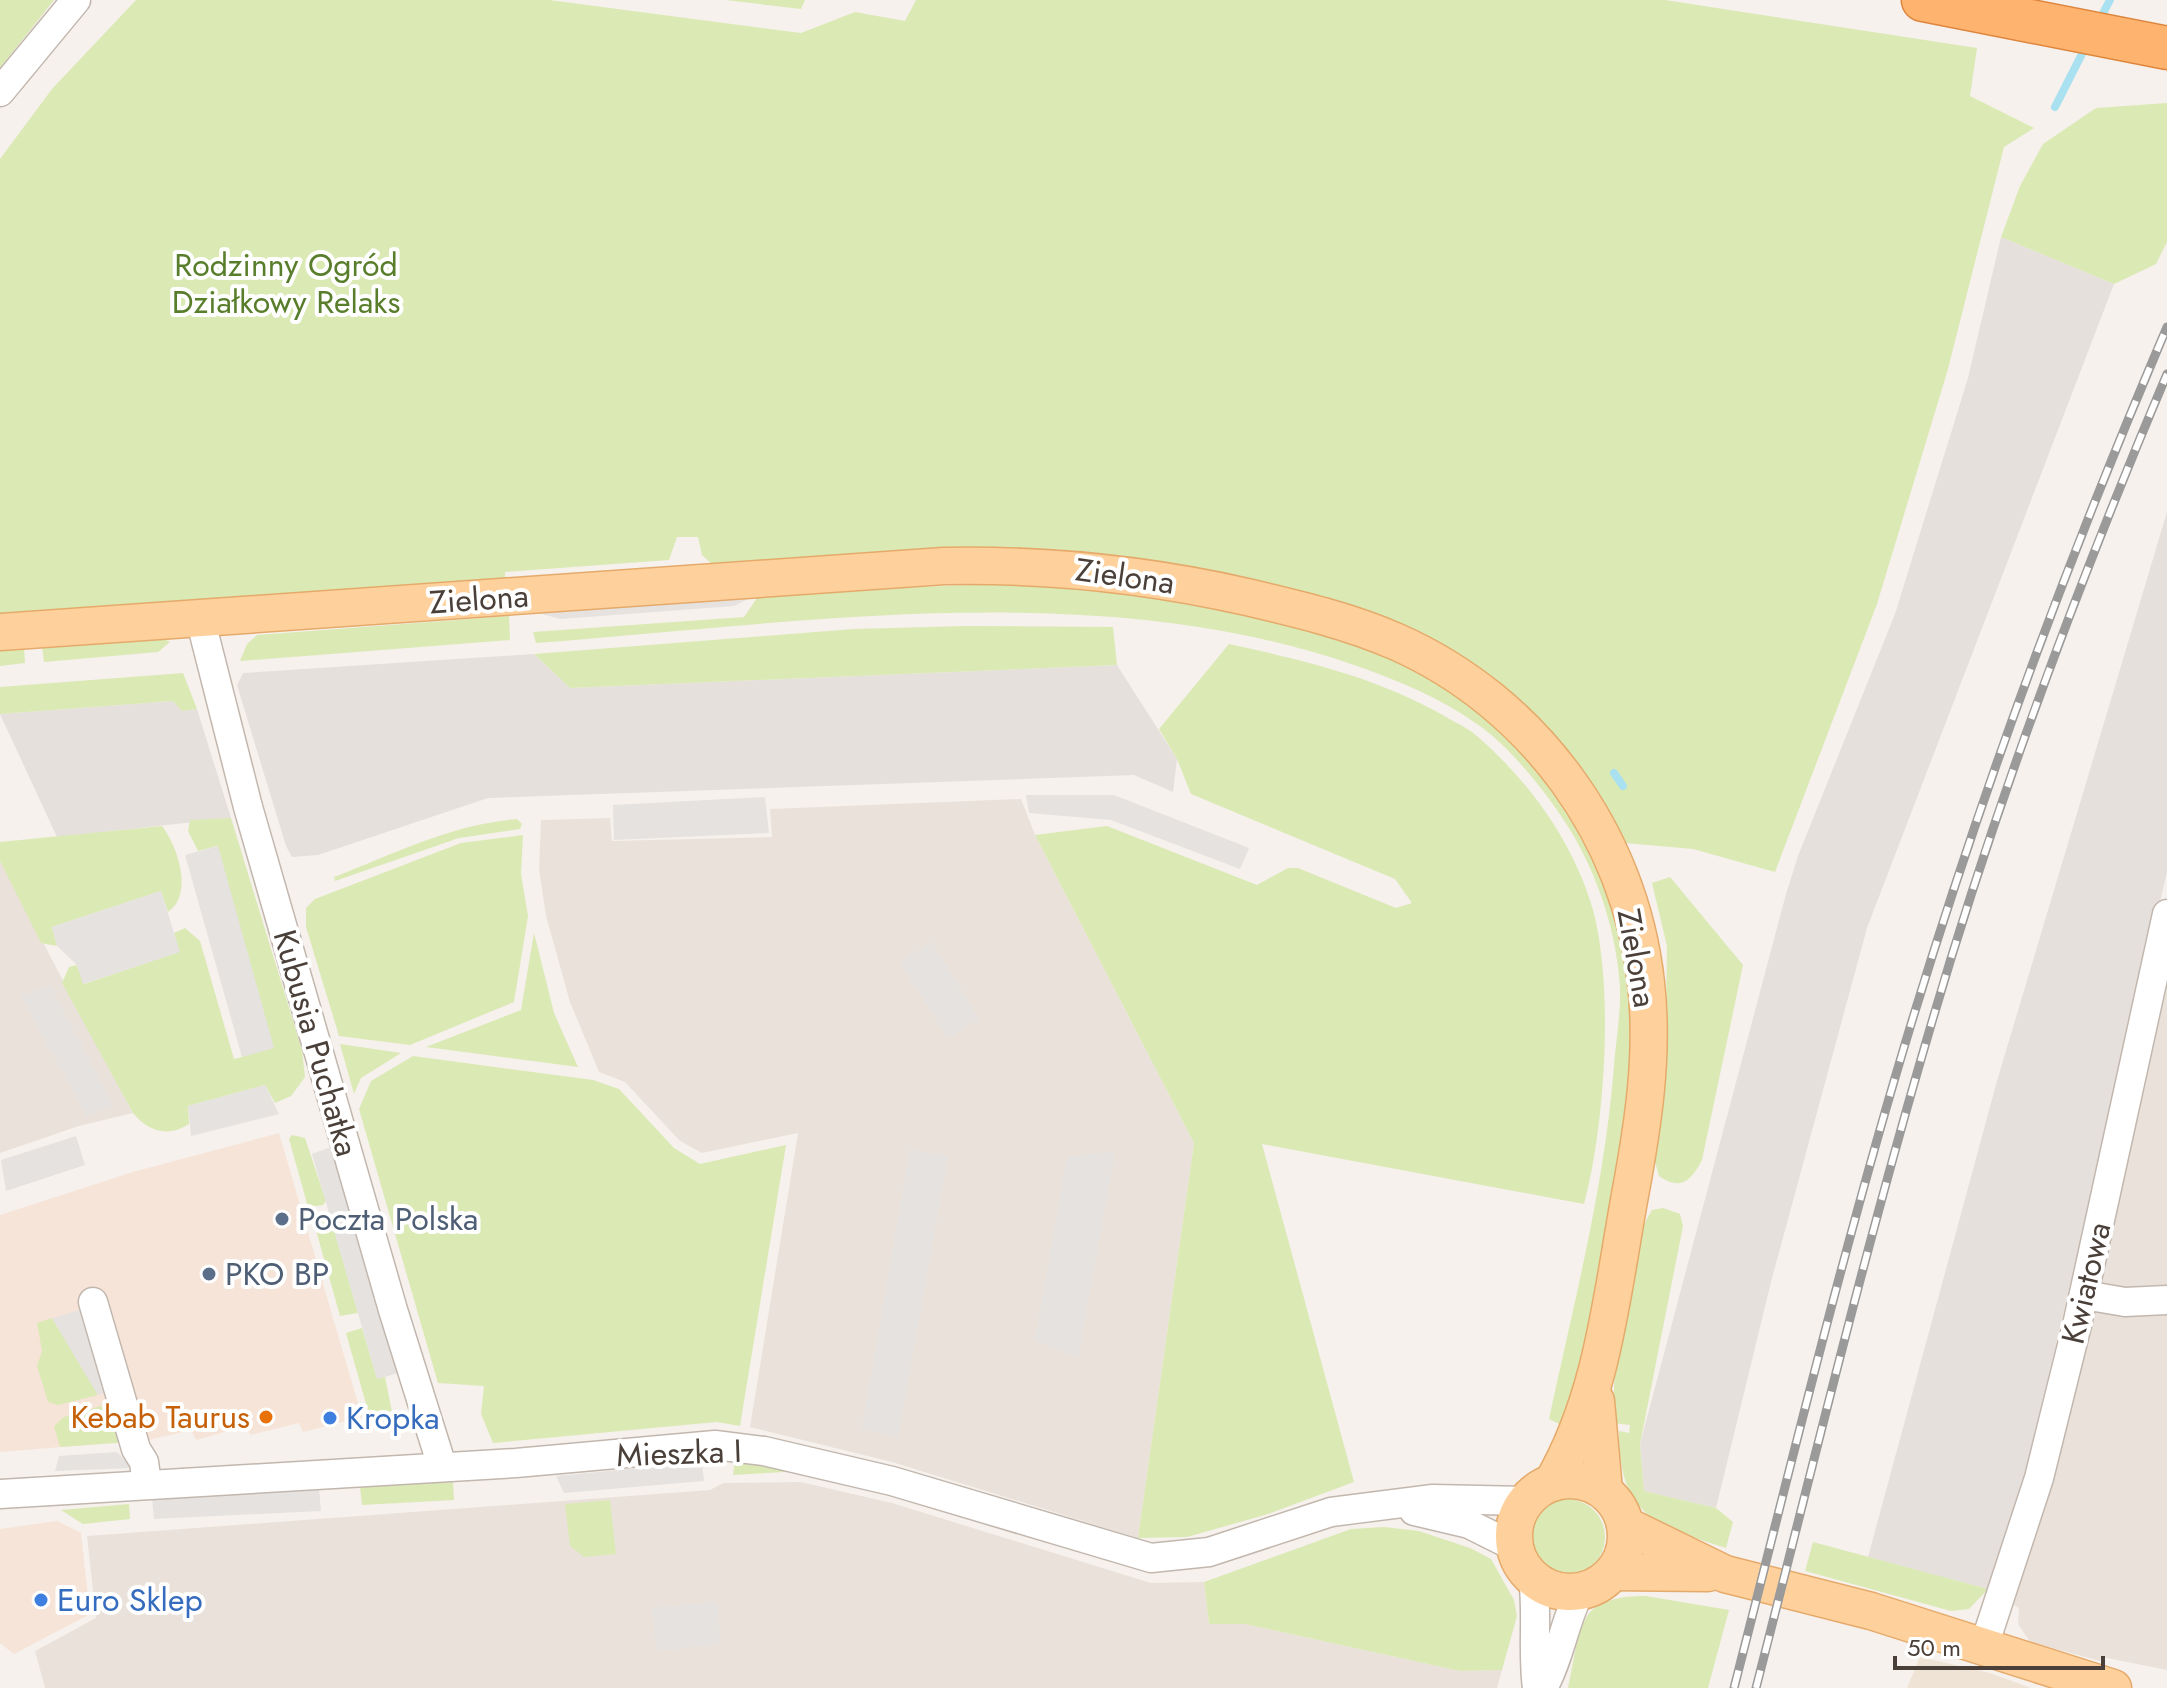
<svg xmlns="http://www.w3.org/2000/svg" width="2167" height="1688" font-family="Jost,sans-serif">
<rect width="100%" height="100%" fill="#f6f1ec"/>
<g fill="#eae2da">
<polygon points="1021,799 1035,835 1194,1143 1138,1538 892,1462 750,1427 798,1133 702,1153 680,1141 625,1082 599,1072 570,1002 546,916 539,869 541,820 610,818 612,841 772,837 770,809"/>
<polygon points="0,861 133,1113 79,1126 0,1153"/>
<polygon points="2167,968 2167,1670 2102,1657 2100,1661 2030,1642 2018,1624 2019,1608 2014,1605 2052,1461"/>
<polygon points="801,1482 892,1503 1151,1583 1204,1582 1209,1624 1245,1624 1460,1671 1502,1670 1497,1688 45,1688 35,1651 96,1618 87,1536 710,1490 723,1483"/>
</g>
<g fill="#f7e4d8">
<polygon points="279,1133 362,1417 303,1432 299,1423 250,1435 246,1426 196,1440 191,1430 149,1440 0,1452 0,1215 133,1172"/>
<polygon points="57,1521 81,1533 90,1614 14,1654 0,1643 0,1529"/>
</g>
<g fill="#e6e0dd">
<polygon points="2001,237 2114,284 1867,928 1771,1282 1716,1508 1644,1491 1640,1444 1786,894 1798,856 1895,614 1968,378"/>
<polygon points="2167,512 2167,872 2030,1455 1988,1589 1868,1557 1997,1081"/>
<polygon points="534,654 570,688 1117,665 1177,759 1173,792 1134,775 488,798 318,855 292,857 286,846 237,685 243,673"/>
<polygon points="173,701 182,711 197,709 231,818 57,837 0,714"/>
</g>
<polygon fill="#efe3d6" points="1920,1657 1990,1673 2031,1688 1907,1688"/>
<g fill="#dbe9b5">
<polygon points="0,0 54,0 0,68"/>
<path d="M136,0h413l252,33 54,-21 50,9 11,-21h749l312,48 -7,48 64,32 -30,19 -56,222 -71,235 -102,268 -82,-23 -67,-6c-91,-174 -221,-232 -405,-270 -65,-13 -132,-24 -198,-25 -34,-1 -69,4 -103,6 -68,4 -136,8 -205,13l-13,-12 -4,-18h-21l-8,23 -164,12v9l-505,36v-458l52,-70z"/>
<polygon points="725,0 805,0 801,9"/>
<polygon points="2167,103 2167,242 2156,264 2114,284 2001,237 2020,186 2043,144 2096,108"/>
<path d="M1007,583c114,2 224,22 332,55 23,7 52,12 73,23 25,13 65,38 85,57 12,11 21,27 32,40 59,75 101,164 102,262 1,137 -36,275 -64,408l-18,-9c25,-117 56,-234 65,-354 2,-25 7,-52 6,-77 -3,-54 -21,-109 -48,-155 -21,-35 -61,-86 -95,-109 -38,-27 -80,-44 -123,-59 -255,-89 -555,-42 -818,-22l-3,-11 211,-15 15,-22z"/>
<polygon points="509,616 510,640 240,661 247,644 257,635"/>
<polygon points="967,626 1113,627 1117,665 570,688 534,654 853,629"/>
<polygon points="162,638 170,642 158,652 44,662 42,645"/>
<path d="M1229,644c74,16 146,33 212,70 11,7 26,13 36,22 52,45 97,107 116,174 21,78 12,216 -9,294l-322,-60 92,338 -89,33 -78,22 -49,1 56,-395 -159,-308 72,-9 150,59 31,-17h10l98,40 16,-5 -17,-24 -204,-85 -14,-35 -18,-30z"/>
<polygon points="24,646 25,663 0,666 0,648"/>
<polygon points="183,673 197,709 182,711 173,701 0,714 0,687"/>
<path d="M231,818l71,232 3,27 -14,19 -16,7 -10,-18 -77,21 1,18c-22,14 -41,7 -56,-11l-71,-130 7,-16 8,-2 7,19 95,-32 -5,-19 11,-5 15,13 34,118 8,-2 -25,-211 -19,5 -10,-20 2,-11z"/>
<path d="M517,819l5,5 -2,5 -61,9 -124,43 -1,-4c59,-23 118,-53 183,-58z"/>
<path d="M162,826c16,21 32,69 6,86l-7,-21 -109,36 5,19 -16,-3 -41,-82v-19z"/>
<polygon points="523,835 521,874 528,916 514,1002 410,1045 339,1036 306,927 306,908 315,899 461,843"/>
<path d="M1670,877l73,88 -41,195c-11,21 -21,31 -43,16l-7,-25 13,-69 2,-136 -15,-63z"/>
<polygon points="534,933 554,1013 578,1067 426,1047 521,1010"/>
<polygon points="340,1044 401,1053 361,1078 354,1094"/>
<polygon points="413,1056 593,1080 619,1089 674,1148 700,1164 786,1145 740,1426 717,1422 493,1443 481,1414 484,1386 438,1383 359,1109 371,1081"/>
<polygon points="292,1135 305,1138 326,1201 323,1205 308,1207 289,1139"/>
<path d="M1663,1208l17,6 3,12 -43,218 4,47 72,17 17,14 -7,26c-71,-23 -107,-32 -107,-117l10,2 1,-8 -17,-2c1,-62 6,-160 39,-213z"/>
<polygon points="330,1216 358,1313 340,1316 314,1223"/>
<polygon points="52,1318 98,1395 58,1405 48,1402 37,1366 42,1351 37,1323"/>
<polygon points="362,1328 377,1378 385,1377 392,1412 370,1418 346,1333"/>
<polygon points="104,1405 121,1411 130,1442 60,1447 54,1426 64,1417"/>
<polygon points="735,1460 801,1471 733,1475"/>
<polygon points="453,1482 454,1500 362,1505 360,1487"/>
<circle cx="1567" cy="1537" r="38"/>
<polygon points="610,1500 616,1554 584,1557 570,1546 565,1504"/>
<polygon points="129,1504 130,1519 83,1524 61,1510"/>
<polygon points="1384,1527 1419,1531 1470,1548 1491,1559 1514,1600 1517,1616 1502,1670 1460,1671 1245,1624 1209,1624 1204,1582 1351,1529"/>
<polygon points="1813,1542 1988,1589 1969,1609 1951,1611 1805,1571"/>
<path d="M1646,1596l83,14 -21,78h-140c14,-59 5,-92 78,-92z"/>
</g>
<g fill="#e5e2e0">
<polygon points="756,595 734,606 561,619 531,611"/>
<polygon points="1026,795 1114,795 1249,848 1240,869 1111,820 1029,813"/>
<polygon points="765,797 769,833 614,840 613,805"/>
<polygon points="218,846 274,1048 242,1057 185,855"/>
<polygon points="161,891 180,952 83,984 77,965 57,946 52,927"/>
<polygon points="932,942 979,1019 948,1039 900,962"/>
<polygon points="50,985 113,1106 87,1116 21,996"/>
<polygon points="265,1085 279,1114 191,1136 188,1106"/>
<polygon points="76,1136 85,1165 6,1191 1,1160"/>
<polygon points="331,1147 398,1373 385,1377 377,1379 312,1154"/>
<polygon points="910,1149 948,1156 898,1438 862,1428"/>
<polygon points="1115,1151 1078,1358 1035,1340 1067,1157"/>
<polygon points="80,1310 118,1389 98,1395 52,1318"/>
<polygon points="117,1452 132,1468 55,1471 59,1456"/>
<polygon points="702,1462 704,1481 564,1493 556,1476"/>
<polygon points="319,1489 321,1511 154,1519 152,1498"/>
<polygon points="717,1602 721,1644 657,1651 652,1608"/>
</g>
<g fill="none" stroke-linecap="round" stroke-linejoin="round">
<g stroke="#a9e1f1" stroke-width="8">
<polyline points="2099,21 2110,0"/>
<polyline points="2055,107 2087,44"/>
<polyline points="1614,773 1623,786"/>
</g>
<g stroke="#c2b7ae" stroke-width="31">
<g id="minor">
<polyline points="0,92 76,0"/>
<polyline points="200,618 248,807 393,1310 442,1466"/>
<polyline points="2084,1295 2125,1302 2167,1300"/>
<polyline points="93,1302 136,1449 144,1462 147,1484"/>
<polyline points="0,1494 516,1463 715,1445 764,1451 892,1481 1151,1558 1209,1552 1331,1512 1433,1499 1526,1501"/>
<polyline points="1414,1511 1469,1524 1515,1547"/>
<path d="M1533,1577c5,38 -1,74 4,111"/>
<polyline points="1984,1646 2039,1478 2077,1325 2167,914"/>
<path d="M1543,1688c17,-30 21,-66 37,-97"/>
</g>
</g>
<g stroke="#e5aa6b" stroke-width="39">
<g id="major">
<path d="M0,632l944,-66c103,-2 202,8 303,31 51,12 102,24 150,45 137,61 233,193 249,341 8,72 -3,142 -16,212 -18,98 -27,201 -78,288"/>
<polyline points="1596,1401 1604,1491"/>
<circle cx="1570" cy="1536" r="56"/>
<polyline points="1625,1525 1725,1574 1871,1611 2113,1688"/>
<polyline points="1613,1572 1708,1573"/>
</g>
</g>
<g stroke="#de863d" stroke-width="45">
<polyline id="highway" points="1923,0 2167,48"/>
</g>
<use href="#minor" stroke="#fff" stroke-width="28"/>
<use href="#major" stroke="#fed19c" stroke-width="36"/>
<use href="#highway" stroke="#feb46f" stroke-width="42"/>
<g stroke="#9a9a9a" stroke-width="9">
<g id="rail">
<path d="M1734,1688c57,-223 111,-447 178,-667 72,-236 158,-467 255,-694"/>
<path d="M1756,1688c56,-219 109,-439 173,-656 65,-224 147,-443 238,-658"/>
</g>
</g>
<use href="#rail" stroke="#fff" stroke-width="6" stroke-dasharray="18" stroke-linecap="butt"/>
</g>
<g fill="#5c6f8a" stroke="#fff" stroke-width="3">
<circle cx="282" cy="1219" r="8"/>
<circle cx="209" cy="1274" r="8"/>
</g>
<circle fill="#e8710a" stroke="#fff" stroke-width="3" cx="266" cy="1417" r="8"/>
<g fill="#3f7fe0" stroke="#fff" stroke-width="3">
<circle cx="330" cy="1418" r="8"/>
<circle cx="41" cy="1600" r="8"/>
</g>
<g text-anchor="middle" stroke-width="8" stroke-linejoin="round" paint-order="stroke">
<g font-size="32" fill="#597e2b" stroke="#fff">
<text x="286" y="276">Rodzinny Ogród<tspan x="286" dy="37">Działkowy Relaks</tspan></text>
</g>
<g font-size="32" fill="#4a4039" stroke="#fff">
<text transform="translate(1125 576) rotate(8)" y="11">Zielona</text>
<text transform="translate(479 599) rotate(-4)" y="11">Zielona</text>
<text transform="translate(1637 958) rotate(80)" y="11">Zielona</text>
<text transform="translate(316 1043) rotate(74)" y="11">Kubusia Puchatka</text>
<text transform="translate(2086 1283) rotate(-77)" y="11">Kwiatowa</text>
<text transform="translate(679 1453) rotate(-2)" y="11">Mieszka I</text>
</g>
<g font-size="32" fill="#4e5e75" stroke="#fff" text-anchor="start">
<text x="298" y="1230">Poczta Polska</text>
<text x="225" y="1285">PKO BP</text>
</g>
<g font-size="32" fill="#c56008" stroke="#fff" text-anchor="end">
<text x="250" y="1428">Kebab Taurus</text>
</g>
<g font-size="32" fill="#366cbe" stroke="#fff" text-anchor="start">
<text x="346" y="1429">Kropka</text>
<text x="57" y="1611">Euro Sklep</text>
</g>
</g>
<path d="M1895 1656v12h208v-12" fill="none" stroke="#4a4039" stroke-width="4"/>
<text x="1907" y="1656" font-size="24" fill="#4a4039" stroke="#ffffff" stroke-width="6" paint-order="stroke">50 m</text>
</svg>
